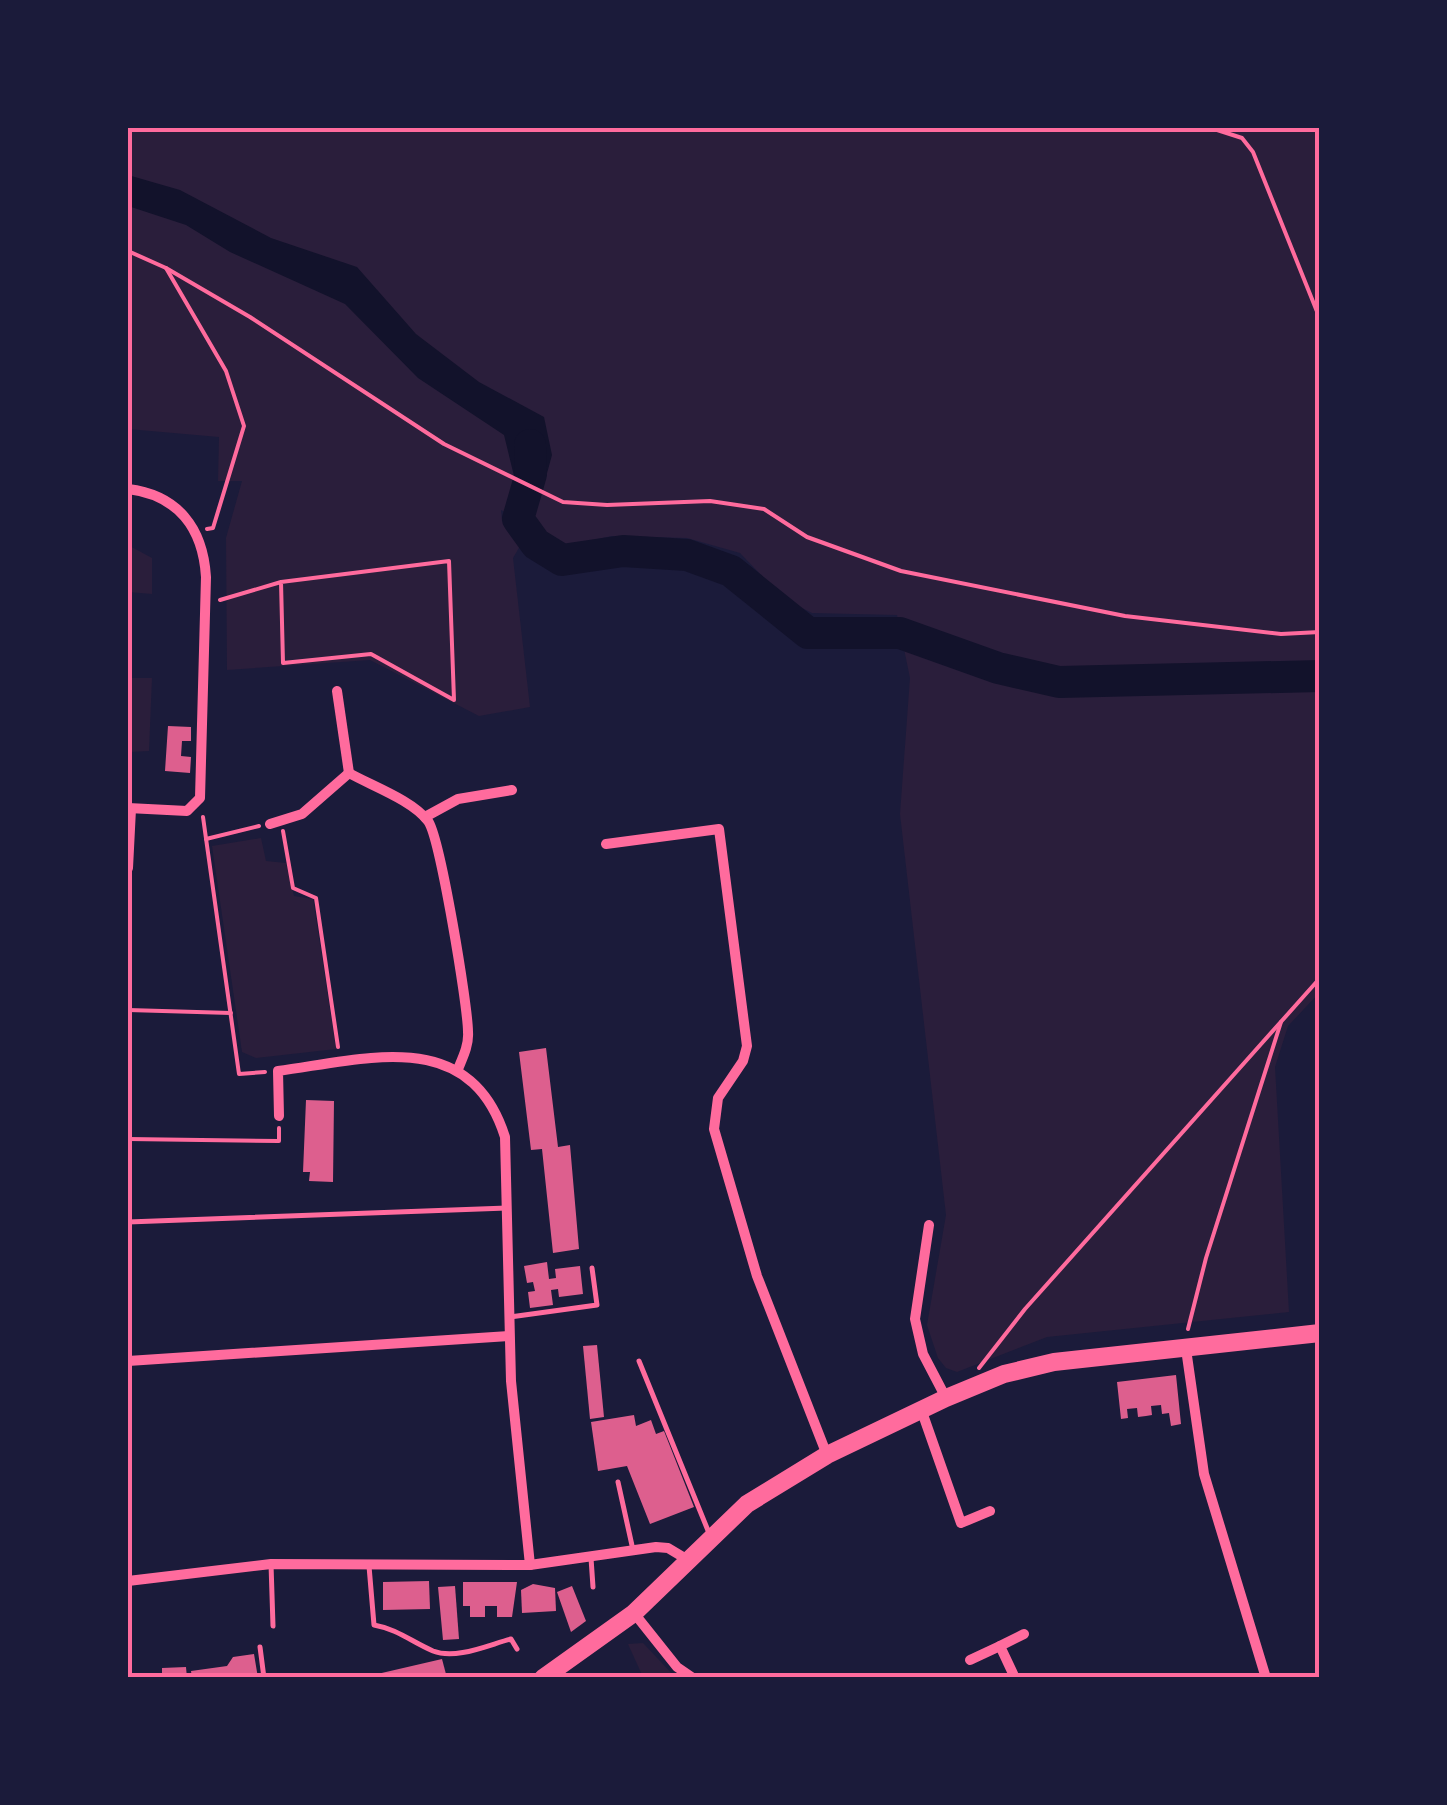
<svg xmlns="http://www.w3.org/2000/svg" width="1447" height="1805" font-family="Figtree,sans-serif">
<rect width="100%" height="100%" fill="#1b1b3a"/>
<g fill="#2a1e3b">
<polygon points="128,128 1319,128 1320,992 1288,1026 1275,1067 1289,1312 1047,1337 957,1372 946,1368 938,1358 927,1325 946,1215 900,814 910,678 897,615 812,613 784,599 740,553 687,538 612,536 564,546 537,526 501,510 502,521 520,546 513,558 530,707 479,716 370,660 227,670 226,538 242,481 218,481 219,437 128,429"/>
<polygon points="128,545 152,558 152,594 128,592"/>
<polygon points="128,678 152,678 149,751 128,752"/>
<polygon points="261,838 266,861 286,863 294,896 313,899 336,1049 256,1058 242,1052 212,846"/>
<polygon points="643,1643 675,1677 643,1677 628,1644"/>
</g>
<polygon fill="#12122b" points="128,175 180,190 271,238 357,267 416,334 479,382 544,417 552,455 543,488 514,476 504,435 418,378 345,304 230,252 186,225 128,206"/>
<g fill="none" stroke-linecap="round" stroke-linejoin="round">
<polyline stroke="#12122b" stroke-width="32" points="530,445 531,474 518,519 536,544 562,560 623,551 687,555 731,571 808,633 900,633 998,668 1059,682 1320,676"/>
</g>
<g fill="#dd5f8e">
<polygon points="168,726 191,727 191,741 182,741 181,756 191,757 190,773 165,771"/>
<polygon points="546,1048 558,1147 570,1145 579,1249 553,1253 542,1149 531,1150 519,1052"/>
<polygon points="306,1100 334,1101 333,1182 309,1181 310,1172 303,1172"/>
<polygon points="547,1262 549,1279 556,1278 555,1269 580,1266 583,1294 559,1297 558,1289 551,1290 553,1305 530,1308 528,1292 535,1291 533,1282 527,1283 524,1266"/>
<polygon points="597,1345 604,1417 590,1419 583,1346"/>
<polygon points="1176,1375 1181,1424 1171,1426 1169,1413 1162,1414 1161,1405 1151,1406 1152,1415 1146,1416 1138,1417 1137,1408 1127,1409 1128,1418 1121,1419 1117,1382"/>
<polygon points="634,1415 636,1426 651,1420 656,1434 664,1431 694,1507 650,1524 627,1466 598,1471 591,1422"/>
<polygon points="429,1581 430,1609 383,1610 383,1582"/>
<polygon points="463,1582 517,1582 512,1617 497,1617 497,1606 485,1606 485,1617 470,1617 470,1606 463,1606"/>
<polygon points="533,1584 555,1588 556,1611 522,1613 521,1590"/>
<polygon points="455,1586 459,1639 443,1640 438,1587"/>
<polygon points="572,1586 586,1621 571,1632 557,1592"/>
<polygon points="254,1654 258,1678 192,1678 191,1671 227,1666 233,1657"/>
<polygon points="442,1659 447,1678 373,1678 373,1675"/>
<polygon points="186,1667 187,1678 162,1678 162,1668"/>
</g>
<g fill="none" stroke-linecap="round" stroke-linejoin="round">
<g stroke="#ff6b9d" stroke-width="4">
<polyline points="1211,128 1242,138 1253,152 1320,319"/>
<polyline points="128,251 166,268 250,317 444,444 563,502 607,505 710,501 764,509 807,537 901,571 1125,616 1281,634 1320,632"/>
<polyline points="166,268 226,371 244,426 213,528 207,529"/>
<polyline points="220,600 281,582 449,561 454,700 371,654 283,663 281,582"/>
<polyline points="203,817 239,1074 265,1072"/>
<polyline points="283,831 293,888 316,898 338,1047"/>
<polyline points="206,839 259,826"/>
<polyline points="128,1010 231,1013"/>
<polyline points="128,1139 279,1141 279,1128"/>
<polyline points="1188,1329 1206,1258 1281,1022"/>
<polyline points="979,1368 1025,1309 1320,978"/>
</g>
<g stroke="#ff6b9d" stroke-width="5">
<polyline points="128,1222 507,1208"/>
<polyline points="510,1317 597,1305 592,1268"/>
<polyline points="639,1361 709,1533"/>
<polyline points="618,1482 633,1550"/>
<polyline points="591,1558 593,1587"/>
<polyline points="271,1564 273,1626"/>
<path d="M369,1566l5,59c23,4 38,17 59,26 23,9 55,-6 78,-12l6,10"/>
<polyline points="260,1647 264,1678"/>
<polyline points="128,1659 129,1672"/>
</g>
<g stroke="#ff6b9d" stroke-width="10">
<path d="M128,489c50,6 75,39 78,88l-6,221 -13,13 -59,-3"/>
<polyline points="337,691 349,773"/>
<polyline points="425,817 458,799 512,790"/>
<path d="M270,824l32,-10 47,-41c23,13 63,27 79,48 12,16 40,185 40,211 1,13 -5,25 -10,37"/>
<polyline points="606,844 719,829 747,1046 743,1061 718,1098 714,1129 757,1276 827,1455"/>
<polyline points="128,868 131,809"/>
<path d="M279,1116l-1,-45c89,-12 192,-45 227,66l6,244 19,184"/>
<polyline points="929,1225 915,1319 923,1354 946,1398"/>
<polyline points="1186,1349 1204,1474 1266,1678"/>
<polyline points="128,1361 509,1336"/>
<polyline points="921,1409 961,1523 990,1511"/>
<polyline points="128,1581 271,1564 530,1565 656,1547 668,1548 688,1560"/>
<polyline points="634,1613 677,1667 693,1678"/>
<polyline points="970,1660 1000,1646"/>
<polyline points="1015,1678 1000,1646 1024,1634"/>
</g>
<polyline stroke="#ff6b9d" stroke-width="18" points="543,1678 634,1613 747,1504 827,1455 946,1398 1004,1374 1054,1362 1320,1333"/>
</g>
<rect width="1447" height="1805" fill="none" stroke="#1b1b3a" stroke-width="260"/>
<rect x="130" y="130" width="1187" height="1545" fill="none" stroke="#ff6b9d" stroke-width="4"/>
</svg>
